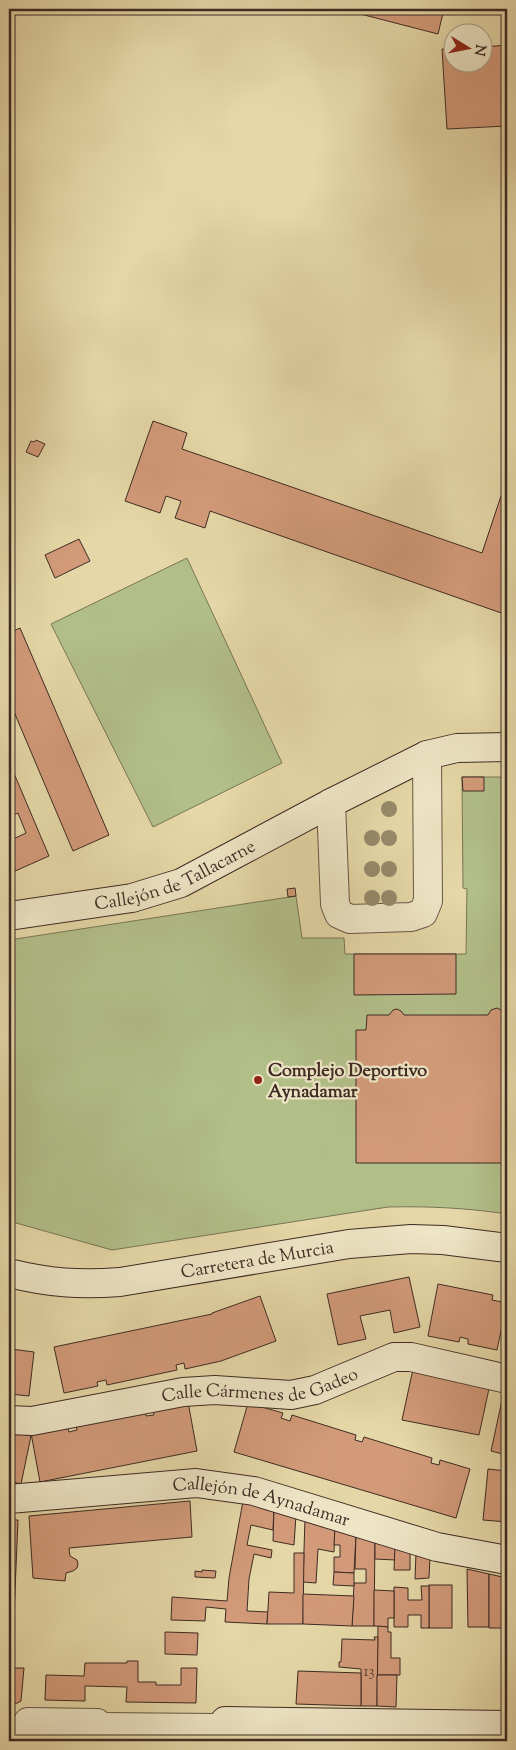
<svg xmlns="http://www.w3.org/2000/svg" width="516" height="1750" font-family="'Sorts Mill Goudy',serif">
<rect width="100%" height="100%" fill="#e5d7a7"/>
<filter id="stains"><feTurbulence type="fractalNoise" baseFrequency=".004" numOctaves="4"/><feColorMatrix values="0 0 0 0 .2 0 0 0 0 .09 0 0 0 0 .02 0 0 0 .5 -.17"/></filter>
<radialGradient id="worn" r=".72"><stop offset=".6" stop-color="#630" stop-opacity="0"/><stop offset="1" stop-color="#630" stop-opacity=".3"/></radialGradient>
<g fill="#b2bf89" stroke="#787556">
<polygon points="187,558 282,763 153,827 51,624"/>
<path d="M462,777h45v437c-40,-6 -79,-8 -119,-7l-276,43 -103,-29v-281l287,-44 6,42h42l1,16h121l1,-65 -4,-1z"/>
</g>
<g fill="#d29a79" stroke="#3e2b24">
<polygon points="341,9 444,9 438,34"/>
<polygon points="507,45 507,126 447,129 442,49 454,48 454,62 484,62 484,47"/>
<polygon points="153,421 187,433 182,449 482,553 502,493 507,494 507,615 210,511 205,528 175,518 181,501 166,496 160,513 125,501"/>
<polygon points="36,440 45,444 38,457 26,452 31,441 34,442"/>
<polygon points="507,478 507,494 502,493"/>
<polygon points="79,539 90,561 55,578 45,555"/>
<polygon points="20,628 109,835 73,851 9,700 9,633"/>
<polygon points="13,771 49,856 13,872 9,862 9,841 26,833 18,813 9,817 9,773"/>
<polygon points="462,777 484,777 484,791 463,791"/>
<polygon points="295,888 296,896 288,897 287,889"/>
<polygon points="354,954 456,954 456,994 354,995"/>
<polygon points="497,1008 501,1010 504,1015 507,1015 507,1163 356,1163 356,1030 366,1030 367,1015 389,1015 393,1010 397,1009 401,1011 404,1015 488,1015 491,1010"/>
<polygon points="409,1277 420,1327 394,1333 390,1310 360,1316 366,1339 338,1345 327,1294"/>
<polygon points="438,1284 493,1295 492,1300 507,1303 497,1350 468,1344 468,1339 460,1337 459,1342 428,1336"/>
<polygon points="260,1296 276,1341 221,1361 185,1369 184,1363 176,1365 177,1370 107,1385 106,1380 97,1382 98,1386 64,1393 54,1347 212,1314 212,1313"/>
<polygon points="11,1349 34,1352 29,1396 9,1394 9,1357"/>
<polygon points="413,1369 490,1384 479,1435 402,1420"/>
<polygon points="504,1391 507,1392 507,1455 491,1451"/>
<polygon points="188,1402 197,1451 40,1482 31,1433 67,1426 69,1432 77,1430 76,1425 145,1411 146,1416 154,1415 153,1409"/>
<polygon points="248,1403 283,1413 281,1418 290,1421 292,1415 356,1435 355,1440 362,1442 364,1437 432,1458 431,1463 439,1465 440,1460 470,1469 456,1518 234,1452"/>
<polygon points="9,1431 31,1436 21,1484 9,1481"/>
<polygon points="488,1469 507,1471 507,1522 483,1520"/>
<polygon points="190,1501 192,1537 69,1548 70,1556 77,1560 78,1564 77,1568 73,1571 66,1573 65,1581 33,1578 29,1516"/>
<polygon points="243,1501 274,1508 273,1530 251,1525 247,1545 272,1550 271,1558 254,1554 249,1579 247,1611 268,1612 267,1624 225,1622 226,1609 206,1607 205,1621 171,1620 172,1597 227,1601 229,1578"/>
<polygon points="274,1508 296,1515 294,1545 273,1541"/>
<polygon points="305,1518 335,1527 334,1552 318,1549 316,1583 303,1582"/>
<polygon points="9,1520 18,1520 12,1663 9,1663"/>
<polygon points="335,1527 356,1534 354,1573 334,1572 334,1557 340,1557 340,1545 334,1545"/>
<polygon points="356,1534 375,1540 374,1626 352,1626 354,1583 366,1583 366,1569 355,1569"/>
<polygon points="375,1540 395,1546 395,1560 375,1559"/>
<polygon points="395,1546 410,1551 410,1570 394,1570"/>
<polygon points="294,1553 304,1553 303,1624 267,1624 269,1592 294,1593"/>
<polygon points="416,1553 430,1557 429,1578 415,1579"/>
<polygon points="467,1569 489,1574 489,1627 468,1627"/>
<polygon points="202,1570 216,1571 215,1578 195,1577 195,1571 202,1572"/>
<polygon points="334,1572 354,1573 354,1586 333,1585"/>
<polygon points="489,1574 507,1578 507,1628 489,1628"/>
<rect x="429" y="1585" width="23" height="43"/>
<polygon points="421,1586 429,1586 429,1628 421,1628 421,1615 408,1615 408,1627 394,1627 394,1587 408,1588 408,1600 422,1600"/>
<polygon points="374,1590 394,1591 394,1618 388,1618 388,1627 374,1626"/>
<polygon points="303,1594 354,1596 352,1626 303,1624"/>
<polygon points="378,1626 388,1627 388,1632 391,1632 391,1658 400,1658 400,1675 377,1675"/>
<polygon points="165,1632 198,1633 197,1655 165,1654"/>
<polygon points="374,1637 378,1637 377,1706 361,1706 361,1669 339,1667 339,1662 341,1662 342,1639 375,1640"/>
<polygon points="127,1661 138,1661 138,1682 156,1682 156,1685 181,1685 181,1668 197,1668 196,1703 126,1702 127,1687 85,1686 85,1701 45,1700 46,1675 84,1676 85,1663 127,1663"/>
<polygon points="9,1668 24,1668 21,1701 9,1707"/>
<polygon points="298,1671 361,1673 361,1706 296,1704"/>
<polygon points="377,1675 397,1675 396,1707 377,1706"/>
<polygon points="37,1738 65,1738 65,1741 36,1741"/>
</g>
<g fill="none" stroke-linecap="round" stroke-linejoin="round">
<g stroke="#685645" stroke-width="30">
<g id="street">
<polyline points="331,803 335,904 339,914 350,919 411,917 423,913 428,901 427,755"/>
<polyline points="97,1727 216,1728"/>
<polyline points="28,1741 28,1722 97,1723"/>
</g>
</g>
<g stroke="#3e2b24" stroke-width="30">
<g id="secondary">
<path id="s1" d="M9,916l123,-18 49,-15 150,-80 96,-48 30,-7 50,-1"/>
<path id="s2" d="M9,1273c40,10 70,12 111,9l229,-38 62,-5 32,1 64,8"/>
<path id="s3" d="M9,1420l23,1 151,-29 32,-2 76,5 24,-5 79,-33h17l96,22"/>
<path id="s4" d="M9,1499l187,-16 58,8 183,56 70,13"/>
<polyline points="225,1741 225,1721 507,1725"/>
</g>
</g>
<use href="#street" stroke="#eee5c6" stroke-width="28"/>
<use href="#secondary" stroke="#eee5c6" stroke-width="28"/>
</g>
<g fill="#96896a">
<circle cx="389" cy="809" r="8"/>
<circle cx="372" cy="838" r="8"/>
<circle cx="389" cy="838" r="8"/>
<circle cx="372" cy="869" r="8"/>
<circle cx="389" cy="869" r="8"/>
<circle cx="372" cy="898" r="8"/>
<circle cx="389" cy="898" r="8"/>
</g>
<circle fill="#8f2418" stroke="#eee5c6" stroke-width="2" cx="258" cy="1080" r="5"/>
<g text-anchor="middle" stroke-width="4.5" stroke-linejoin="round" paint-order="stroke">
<g font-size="15" fill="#634739">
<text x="369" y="1676">13</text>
</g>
<g font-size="18" fill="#3e2b24" stroke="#eee5c6">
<text dy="6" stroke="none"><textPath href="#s1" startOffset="172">Callejón de Tallacarne</textPath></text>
<text dy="6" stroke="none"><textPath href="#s2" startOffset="251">Carretera de Murcia</textPath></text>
<text dy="6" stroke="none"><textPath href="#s3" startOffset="255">Calle Cármenes de Gadeo</textPath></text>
<text dy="6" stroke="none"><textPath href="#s4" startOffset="255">Callejón de Aynadamar</textPath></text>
</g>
<g font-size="18" font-weight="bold" fill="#3e2b24" stroke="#eee5c6" text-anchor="start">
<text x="268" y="1076">Complejo Deportivo<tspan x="268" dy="21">Aynadamar</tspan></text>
</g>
</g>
<rect width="516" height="1750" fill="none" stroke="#e5d7a7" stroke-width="30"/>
<rect x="10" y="10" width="496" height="1730" fill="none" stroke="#3e2b24" stroke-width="2.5"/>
<rect x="15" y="15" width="486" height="1720" fill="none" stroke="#3e2b24"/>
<g transform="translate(468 48) rotate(100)"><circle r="24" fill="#eee5c6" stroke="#a89b85"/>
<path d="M0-4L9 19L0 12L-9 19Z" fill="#8f2418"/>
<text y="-8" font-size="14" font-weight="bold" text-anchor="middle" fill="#3e2b24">N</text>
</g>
<rect width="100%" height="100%" filter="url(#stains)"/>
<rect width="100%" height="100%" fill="url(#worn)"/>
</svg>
